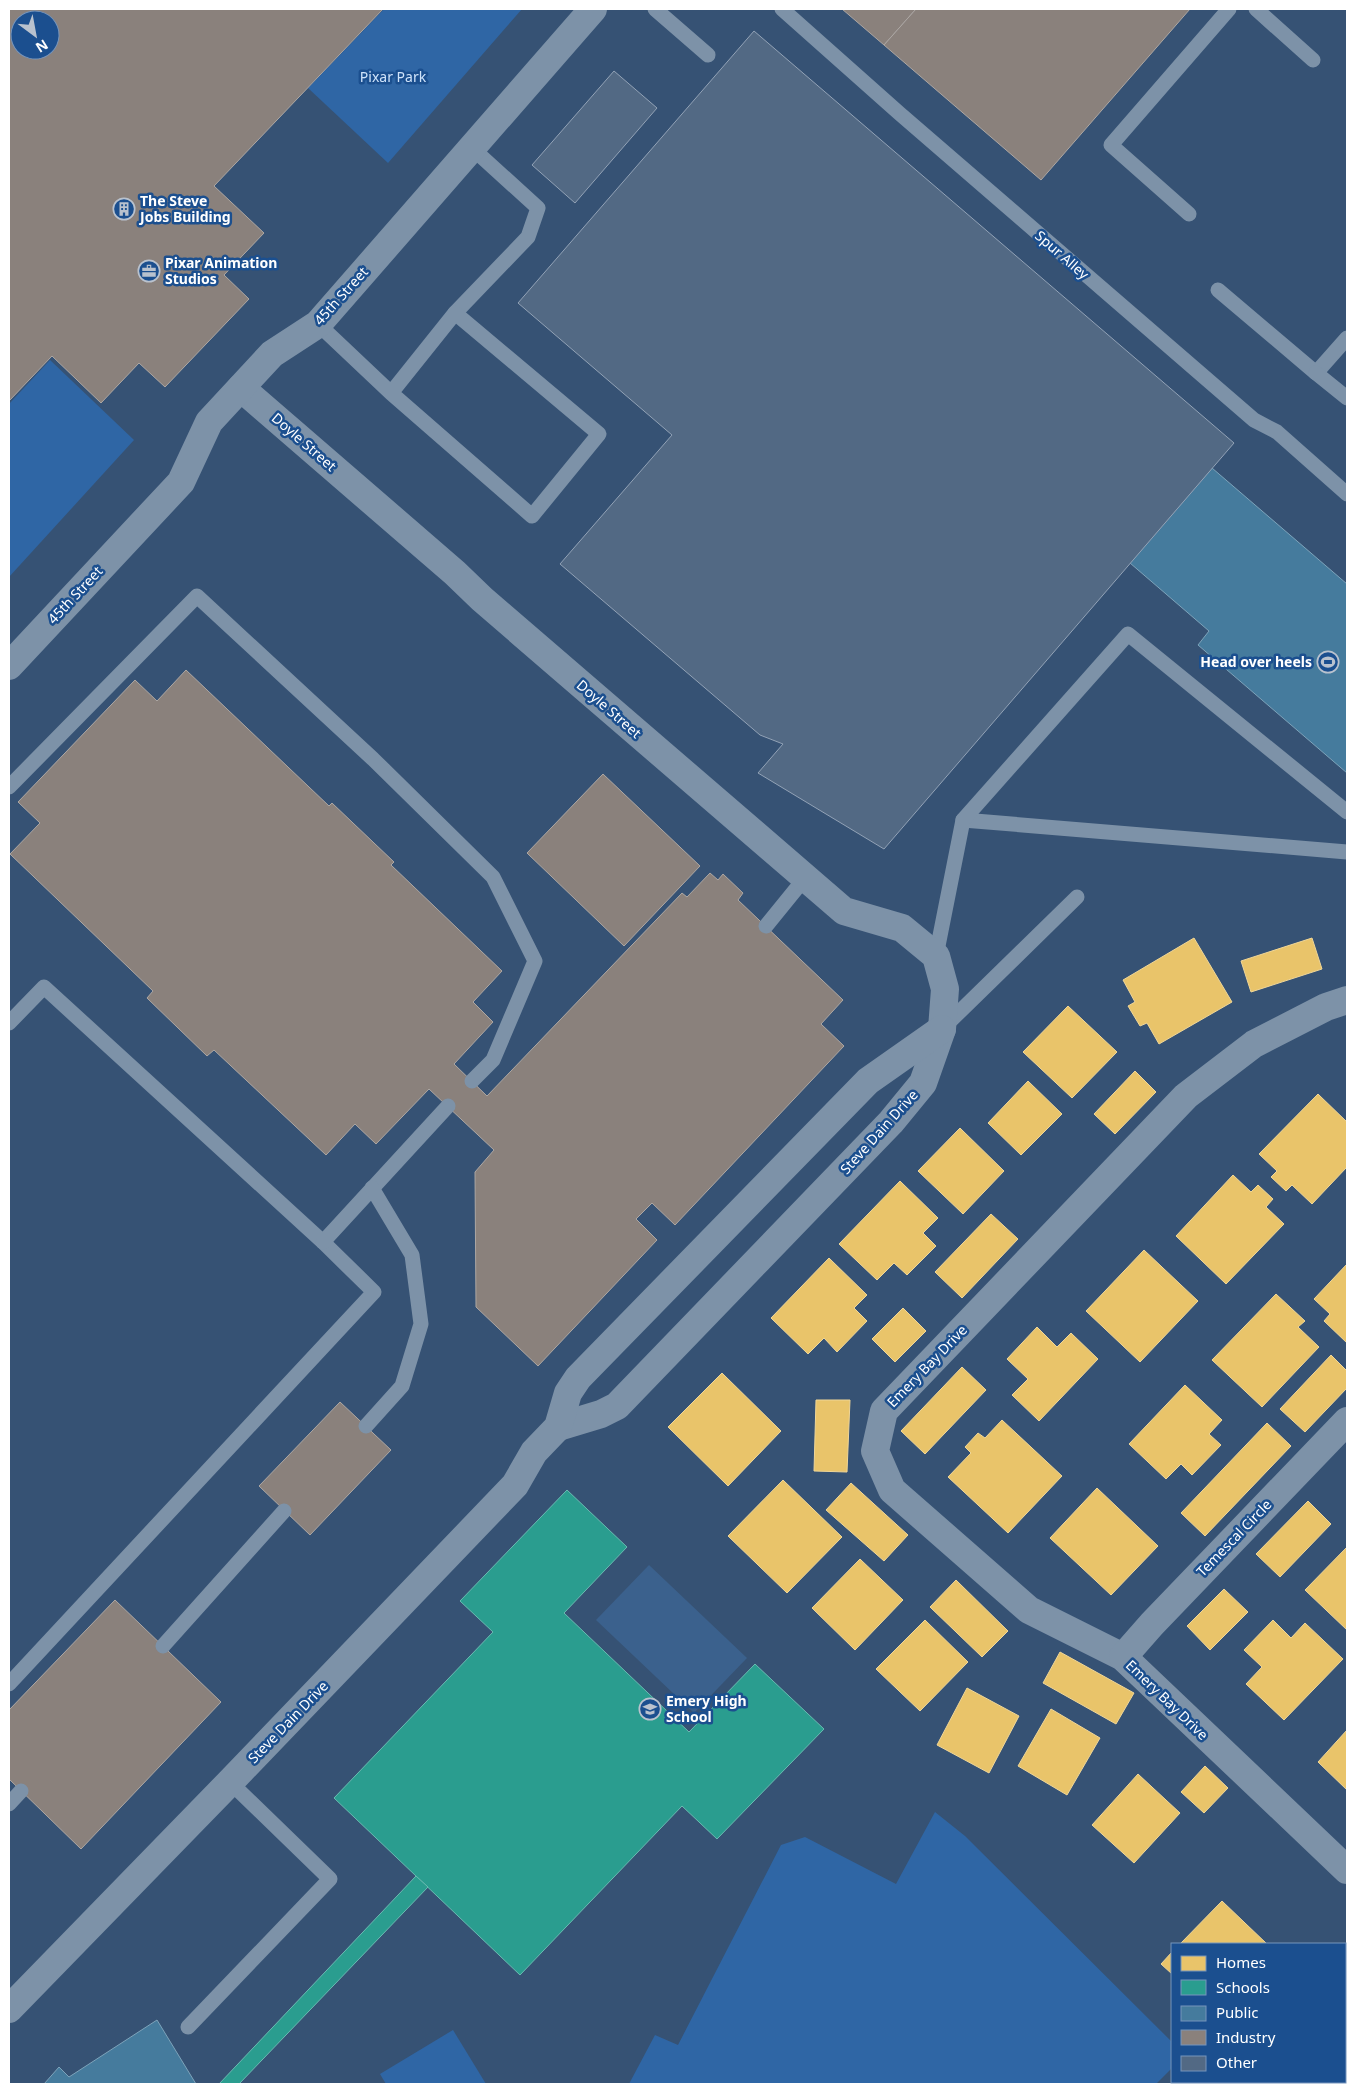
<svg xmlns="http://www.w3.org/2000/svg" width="1356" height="2093" font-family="'Noto Sans',sans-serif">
<rect width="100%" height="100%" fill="#365274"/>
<g fill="#2f66a5">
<polygon points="384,9 522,9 388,163 308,88"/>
<polygon points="50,360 134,440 9,577 9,404"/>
<polygon points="935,1812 965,1836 1172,2042 1172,2068 1156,2084 629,2084 655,2035 678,2045 781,1845 805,1837 896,1884"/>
<polygon points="453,2030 486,2084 386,2084 380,2074"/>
</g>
<polygon fill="#3b618d" points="649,1565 747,1658 694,1713 596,1620"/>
<g fill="#e9c46a" stroke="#f0d697">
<polygon points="1194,938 1232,1002 1159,1044 1147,1023 1140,1026 1128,1006 1135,1002 1123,980"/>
<polygon points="1312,938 1322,969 1251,992 1241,961"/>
<polygon points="1068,1006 1117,1052 1072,1098 1023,1052"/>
<polygon points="1135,1071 1156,1092 1115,1134 1094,1114"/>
<polygon points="1028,1081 1062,1114 1021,1155 988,1123"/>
<polygon points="1318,1094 1347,1122 1347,1167 1312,1204 1292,1185 1286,1191 1271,1177 1277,1171 1259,1154"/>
<polygon points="960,1128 1004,1171 963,1214 918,1171"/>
<polygon points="1233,1175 1251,1192 1258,1185 1273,1199 1266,1207 1284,1224 1226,1284 1176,1236"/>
<polygon points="900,1181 938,1218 923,1233 936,1246 907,1275 894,1263 877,1280 839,1244"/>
<polygon points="991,1214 1018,1239 962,1298 935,1272"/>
<polygon points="1144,1250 1198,1301 1140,1362 1086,1311"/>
<polygon points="829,1258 867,1295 854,1308 867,1321 837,1352 824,1338 808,1354 771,1318"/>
<polygon points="1347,1264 1347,1343 1324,1321 1330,1314 1314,1299"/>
<polygon points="1276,1294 1305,1321 1298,1327 1319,1347 1262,1407 1212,1360"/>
<polygon points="903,1308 926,1331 895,1362 872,1339"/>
<polygon points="1037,1327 1057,1347 1071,1333 1098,1359 1039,1421 1012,1395 1028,1379 1007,1359"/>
<polygon points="1331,1355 1347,1371 1347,1388 1305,1432 1280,1409"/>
<polygon points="962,1367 986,1390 925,1454 901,1431"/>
<polygon points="722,1373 781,1431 728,1486 668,1427"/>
<polygon points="1185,1385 1222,1420 1209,1434 1221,1445 1192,1475 1181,1464 1166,1479 1129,1444"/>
<polygon points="816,1400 850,1400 847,1472 814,1471"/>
<polygon points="1002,1420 1062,1476 1008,1533 948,1477 971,1453 965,1447 978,1433 985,1438"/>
<polygon points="1267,1423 1291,1446 1205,1536 1181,1513"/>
<polygon points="783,1480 842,1537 787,1593 728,1536"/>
<polygon points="851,1483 908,1535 884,1561 826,1510"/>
<polygon points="1097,1488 1158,1546 1111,1595 1050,1538"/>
<polygon points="1308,1501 1331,1524 1280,1577 1256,1554"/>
<polygon points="1347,1547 1347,1630 1305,1590"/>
<polygon points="860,1559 903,1600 855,1650 812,1608"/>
<polygon points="956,1580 1008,1631 982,1657 930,1607"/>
<polygon points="1224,1589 1248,1612 1210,1650 1187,1626"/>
<polygon points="925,1620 968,1662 920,1711 876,1669"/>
<polygon points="1273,1620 1291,1638 1305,1623 1343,1659 1284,1720 1246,1684 1262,1667 1244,1650"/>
<polygon points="1060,1652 1134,1693 1116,1724 1043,1683"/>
<polygon points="967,1688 1019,1716 989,1773 937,1745"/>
<polygon points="1051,1709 1100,1738 1067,1795 1018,1766"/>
<polygon points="1347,1730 1347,1790 1318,1762"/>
<polygon points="1205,1766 1228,1788 1204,1813 1181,1792"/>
<polygon points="1138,1774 1180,1813 1134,1863 1092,1825"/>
<polygon points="1222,1901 1267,1944 1180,1944"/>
<polygon points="1172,1952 1172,1974 1161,1964"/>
</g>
<g fill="#2a9d8f" stroke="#6abab1">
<polygon points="567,1490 627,1547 564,1613 689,1732 755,1664 824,1729 717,1839 682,1806 520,1975 334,1798 493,1632 460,1601"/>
<polygon points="416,1876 428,1887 239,2084 219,2084"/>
</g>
<g fill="#457b9d" stroke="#7da3ba">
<polygon points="1212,468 1347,584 1347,773 1198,645 1209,631 1130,563"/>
<polygon points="157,2020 196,2084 44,2084 59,2067 69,2077"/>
</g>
<g fill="#8a817c" stroke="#ada7a3" fill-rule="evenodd">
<path d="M9,9h374l-169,177 50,47 -40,42 25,24 -84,88 -26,-24 -38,40 -49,-47 -43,45zM20,20h30v30h-30z"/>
<polygon points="842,9 916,9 884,45"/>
<polygon points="916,9 1190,9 1041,180 884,45"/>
<polygon points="186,670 329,806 332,803 394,862 391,865 502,971 473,1002 493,1022 454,1064 487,1096 682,893 687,897 710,873 718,880 723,874 743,893 738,900 843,1000 821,1024 844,1046 675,1225 652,1203 636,1219 657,1240 538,1366 476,1307 475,1172 494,1150 429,1089 376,1144 355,1124 326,1155 214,1050 207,1056 147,998 153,991 10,854 40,823 18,802 135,680 157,701"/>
<polygon points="603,774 700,866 624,946 527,853"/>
<polygon points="340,1402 391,1450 310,1535 259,1486"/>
<polygon points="115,1600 221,1702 81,1849 9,1779 9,1710"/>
</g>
<g fill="#526984" stroke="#92a2b6">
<polygon points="754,31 1234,443 884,849 758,773 783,744 760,735 560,564 672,435 518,303"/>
<polygon points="614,71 657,108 575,203 532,165"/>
</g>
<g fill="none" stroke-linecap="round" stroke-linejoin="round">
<g stroke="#7d92a8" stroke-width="15">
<polyline points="655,9 708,55"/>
<polyline points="782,9 899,113 1254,420 1277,432 1347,494"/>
<polyline points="1256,9 1313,60"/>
<polyline points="1189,214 1111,145 1229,9"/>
<polyline points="1218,290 1316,373 1347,338"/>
<polyline points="455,313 528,237 538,208 472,148"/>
<polyline points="318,324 391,393 532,516 599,434 455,313 391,393"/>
<polyline points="1316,373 1347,398"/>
<polyline points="9,787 197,596 373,759 493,877 535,961 493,1060 472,1081"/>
<polyline points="963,820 1347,852"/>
<polyline points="766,926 805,878"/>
<polyline points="936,956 963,820 1128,634 1347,812"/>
<polyline points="9,1023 44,987 323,1242 374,1292 9,1684"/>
<polyline points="942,1029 1077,897"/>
<polyline points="323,1242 448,1106"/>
<polyline points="366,1426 402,1386 421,1324 412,1255 372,1188"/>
<polyline points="163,1646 284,1511"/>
<polyline points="9,1804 21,1791"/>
<polyline points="188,2027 330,1879 230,1782"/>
</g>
<g stroke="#7d92a8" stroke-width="28">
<polyline points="241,388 455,573 482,599 844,911 902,928 936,956 945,989 942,1029 923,1083 891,1122 617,1406 601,1414 558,1427"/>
<polyline points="9,666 181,482 209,422 272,354 318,324 593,9"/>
<polyline points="1347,1000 1326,1007 1254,1044 1186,1096 884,1411 875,1451 892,1490 1029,1610 1123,1657 1347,1870"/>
<polyline points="1123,1657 1152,1624 1347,1421"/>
<polyline points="9,2009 230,1782 515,1485 534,1452 558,1427 568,1393 578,1378 868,1081 942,1029"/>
<polyline points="1345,2057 1347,2055"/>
<polyline points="1318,2084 1320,2082"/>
</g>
</g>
<defs>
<g id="building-ring" transform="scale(1.125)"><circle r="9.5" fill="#1b4f8f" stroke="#b9c2ce" stroke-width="1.5"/><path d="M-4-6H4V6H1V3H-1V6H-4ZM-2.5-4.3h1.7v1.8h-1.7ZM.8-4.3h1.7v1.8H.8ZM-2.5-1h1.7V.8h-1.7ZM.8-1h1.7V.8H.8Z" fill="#b9c2ce"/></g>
<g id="office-ring" transform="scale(1.125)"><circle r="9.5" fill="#1b4f8f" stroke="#b9c2ce" stroke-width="1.5"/><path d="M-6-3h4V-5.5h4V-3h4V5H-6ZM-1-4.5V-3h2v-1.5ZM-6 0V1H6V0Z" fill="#b9c2ce"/></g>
<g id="stadium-ring" transform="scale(1.125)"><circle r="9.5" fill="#1b4f8f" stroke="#b9c2ce" stroke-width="1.5"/><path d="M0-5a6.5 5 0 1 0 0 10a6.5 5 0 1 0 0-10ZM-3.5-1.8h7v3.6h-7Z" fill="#b9c2ce"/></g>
<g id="school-ring" transform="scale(1.125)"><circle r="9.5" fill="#1b4f8f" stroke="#b9c2ce" stroke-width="1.5"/><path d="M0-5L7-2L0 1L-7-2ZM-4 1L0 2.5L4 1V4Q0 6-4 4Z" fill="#b9c2ce"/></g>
</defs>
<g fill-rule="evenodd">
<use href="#building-ring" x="124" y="209"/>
<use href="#office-ring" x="149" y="271"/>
<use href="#stadium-ring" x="1328" y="662"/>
<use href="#school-ring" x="650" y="1709"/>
</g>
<g text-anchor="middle" stroke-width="5" stroke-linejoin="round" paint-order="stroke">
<g font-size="14" fill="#cfe3fa" stroke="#1b4f8f">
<text x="393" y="82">Pixar Park</text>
</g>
<g font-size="14" font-weight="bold" fill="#fff" stroke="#1b4f8f" text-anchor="start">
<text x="140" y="206">The Steve<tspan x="140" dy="16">Jobs Building</tspan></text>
<text x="165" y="268">Pixar Animation<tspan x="165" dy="16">Studios</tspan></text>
<text x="1312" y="667" text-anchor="end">Head over heels</text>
<text x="666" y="1706">Emery High<tspan x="666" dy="16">School</tspan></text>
</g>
<g font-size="14" fill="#fff" stroke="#1b4f8f">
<text transform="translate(1062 255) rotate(41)" y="5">Spur Alley</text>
<text transform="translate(341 296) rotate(-48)" y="5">45th Street</text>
<text transform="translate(304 442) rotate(41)" y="5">Doyle Street</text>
<text transform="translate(75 595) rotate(-47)" y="5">45th Street</text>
<text transform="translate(609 709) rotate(41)" y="5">Doyle Street</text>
<text transform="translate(879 1132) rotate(-48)" y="5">Steve Dain Drive</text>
<text transform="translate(927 1366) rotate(-46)" y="5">Emery Bay Drive</text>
<text transform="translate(1234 1538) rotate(-46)" y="5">Temescal Circle</text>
<text transform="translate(1167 1700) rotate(44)" y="5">Emery Bay Drive</text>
<text transform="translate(288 1722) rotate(-46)" y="5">Steve Dain Drive</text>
</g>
</g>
<rect width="1356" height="2093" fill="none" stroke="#ffffff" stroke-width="20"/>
<rect x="1171" y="1943" width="175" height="140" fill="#1b4f8f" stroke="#7695bc"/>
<rect x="1181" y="1956" width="25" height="15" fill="#e9c46a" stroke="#7695bc"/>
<text x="1216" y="1968" font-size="15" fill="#ffffff">Homes</text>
<rect x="1181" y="1980" width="25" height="15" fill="#2a9d8f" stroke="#7695bc"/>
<text x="1216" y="1993" font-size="15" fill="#ffffff">Schools</text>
<rect x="1181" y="2006" width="25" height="15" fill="#457b9d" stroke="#7695bc"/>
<text x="1216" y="2018" font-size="15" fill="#ffffff">Public</text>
<rect x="1181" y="2030" width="25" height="15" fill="#8a817c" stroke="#7695bc"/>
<text x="1216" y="2043" font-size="15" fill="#ffffff">Industry</text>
<rect x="1181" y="2056" width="25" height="15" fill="#526984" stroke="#7695bc"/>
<text x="1216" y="2068" font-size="15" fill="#ffffff">Other</text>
<g transform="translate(35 35) rotate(148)"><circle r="24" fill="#1b4f8f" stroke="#7695bc"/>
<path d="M0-4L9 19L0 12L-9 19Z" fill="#b9c2ce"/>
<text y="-8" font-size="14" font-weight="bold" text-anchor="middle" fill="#ffffff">N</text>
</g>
</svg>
